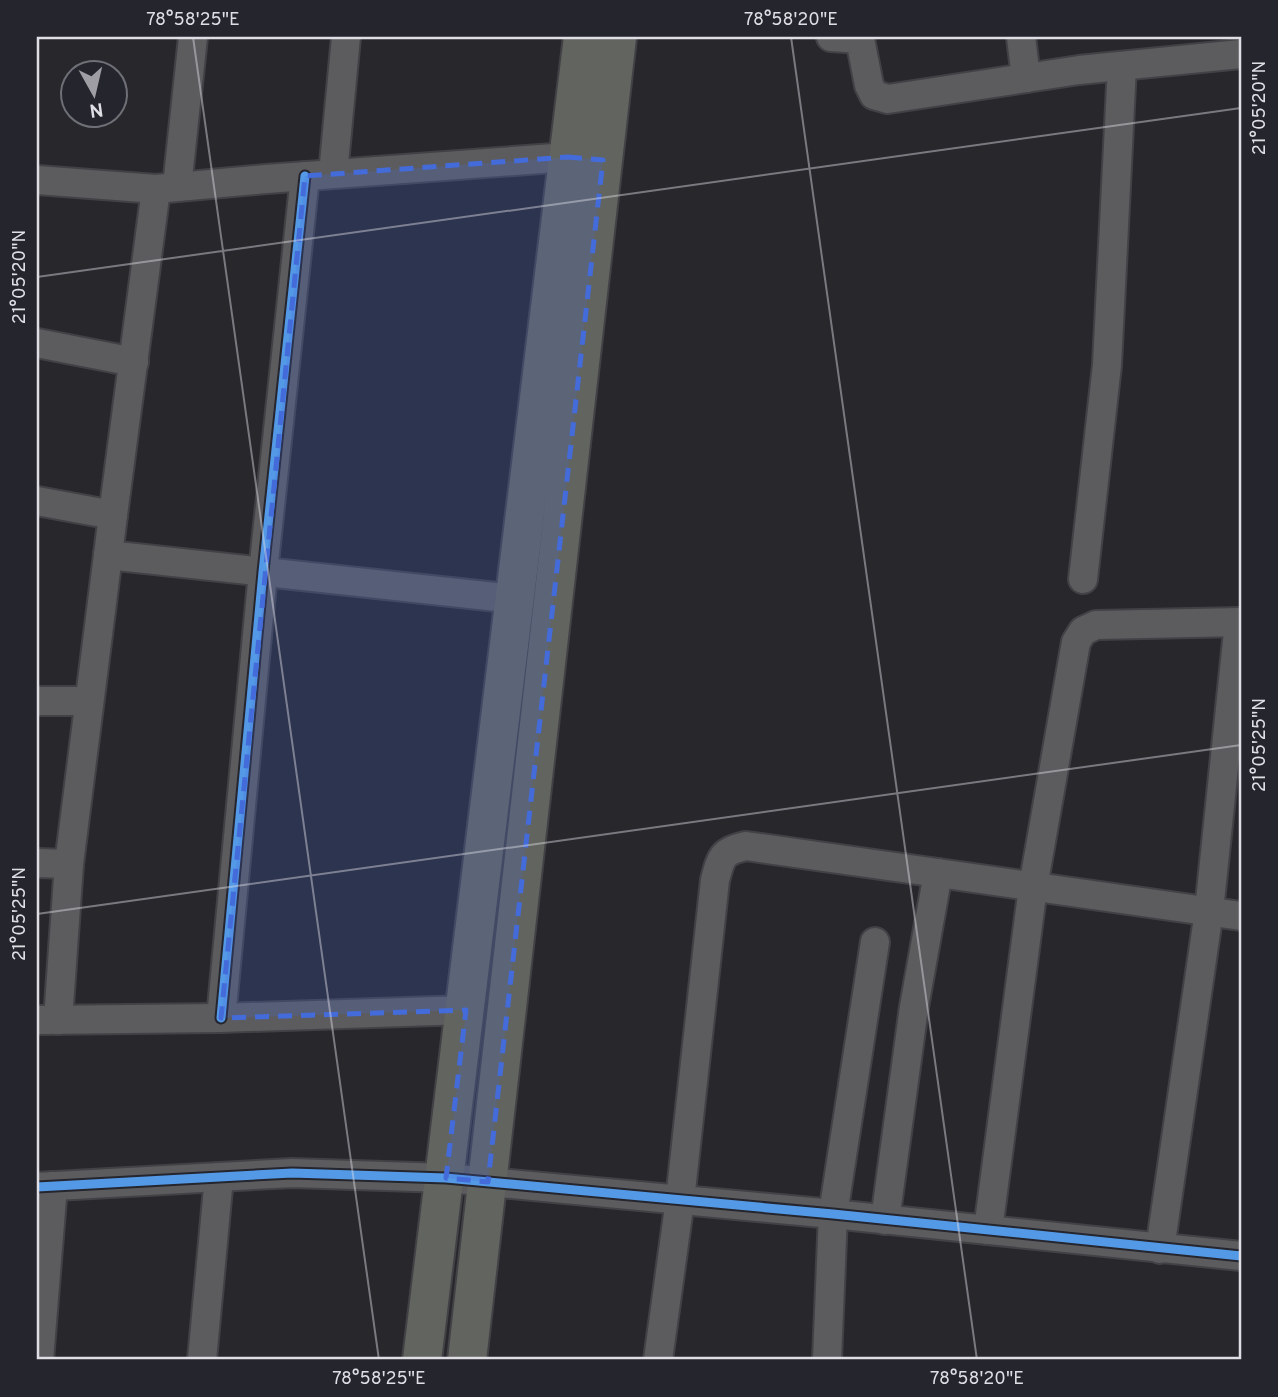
<svg xmlns="http://www.w3.org/2000/svg" width="1278" height="1397" font-family="Overpass,sans-serif">
<rect width="100%" height="100%" fill="#27272c"/>
<g fill="none" stroke-linecap="round" stroke-linejoin="round">
<g stroke="#424246" stroke-width="32">
<g id="minor">
<polyline points="831,37 860,39 869,85 874,95 888,99 1079,70 1241,54"/>
<polyline points="1021,37 1026,78"/>
<polyline points="333,174 346,37"/>
<polyline points="37,180 156,189 266,179 568,157 586,158"/>
<polyline points="177,187 193,37"/>
<polyline points="37,343 134,362"/>
<polyline points="37,501 113,515 108,555 515,599"/>
<polyline points="113,515 156,189"/>
<polyline points="1083,579 1107,365 1122,66"/>
<polyline points="37,701 88,701"/>
<polyline points="37,863 69,864"/>
<polyline points="221,1018 263,572 305,176"/>
<polyline points="37,1020 221,1018 466,1010"/>
<polyline points="58,1020 69,864 108,555"/>
<polyline points="37,1187 292,1173 446,1178 833,1214 1241,1256"/>
<polyline points="885,1220 914,1007 938,873 1241,916"/>
<polyline points="988,1230 1033,887 1076,642 1083,631 1096,625 1241,622"/>
<polyline points="1160,1249 1209,911 1239,622"/>
<polyline points="39,1360 53,1186"/>
<polyline points="202,1360 219,1177"/>
<path d="M658,1360l22,-160 35,-320c6,-23 7,-29 31,-34l192,27"/>
<polyline points="827,1360 833,1214 875,942"/>
</g>
</g>
<g stroke="#424246" stroke-width="42">
<g id="trunk">
<polyline points="422,1360 583,37"/>
<polyline points="467,1360 617,37"/>
</g>
</g>
<use href="#minor" stroke="#5c5c5f" stroke-width="28"/>
<use href="#trunk" stroke="#62645f" stroke-width="38"/>
<g stroke="#25252e" stroke-width="13">
<g id="cycleway">
<polyline points="221,1018 263,572 305,176"/>
<polyline points="37,1187 292,1173 446,1178 833,1214 1241,1256"/>
</g>
</g>
<use href="#cycleway" stroke="#5399e6" stroke-width="9"/>
</g>
<path fill="#446bda" fill-opacity="0.2" stroke="#446bda" stroke-width="5" stroke-dasharray="14 9" stroke-linejoin="round" d="M568,157l35,3 -115,1022 -42,-4 20,-168 -245,8 84,-842z"/>
<path fill="none" stroke="#dedee4" stroke-width="2" stroke-opacity="0.45" d="M193,37l186,1323M791,37l186,1323M37,277l1204,-169M37,914l1204,-169"/>
<rect width="1278" height="1397" fill="none" stroke="#25252e" stroke-width="77"/>
<g transform="translate(94 94) rotate(172)"><circle r="33" fill="#25252e" stroke="#6f6f77" stroke-width="2"/>
<path d="M0-5L12 26L0 18L-12 26Z" fill="#9e9ea4"/>
<text y="-10" font-size="19" font-weight="bold" text-anchor="middle" fill="#dedee4">N</text>
</g>
<rect x="38" y="38" width="1202" height="1320" fill="none" stroke="#dedee4" stroke-width="2.5"/>
<g font-size="18" text-anchor="middle" fill="#dedee4">
<text x="193" y="25">78°58'25"E</text>
<text x="791" y="25">78°58'20"E</text>
<text transform="translate(1259 108) rotate(-90)" y="6">21°05'20"N</text>
<text transform="translate(19 277) rotate(-90)" y="6">21°05'20"N</text>
<text transform="translate(1259 745) rotate(-90)" y="6">21°05'25"N</text>
<text transform="translate(19 914) rotate(-90)" y="6">21°05'25"N</text>
<text x="379" y="1384">78°58'25"E</text>
<text x="977" y="1384">78°58'20"E</text>
</g>
</svg>
